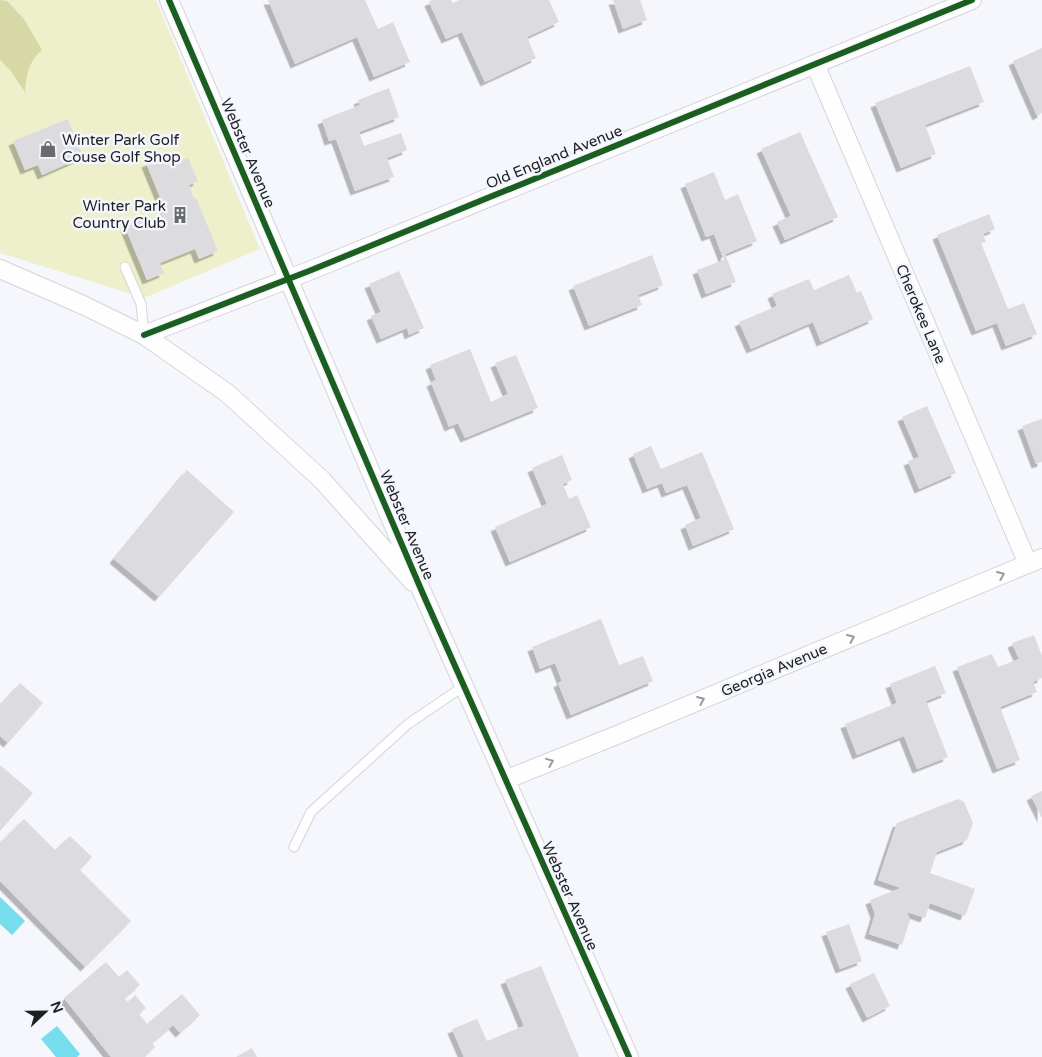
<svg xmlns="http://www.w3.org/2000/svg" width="1042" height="1057" font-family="'Varela Round',sans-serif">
<defs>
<filter id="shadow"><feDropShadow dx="-4.5" dy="4.5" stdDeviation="0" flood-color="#0004"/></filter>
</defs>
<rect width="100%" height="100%" fill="#f6f7fc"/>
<polygon fill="#eef0cc" points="0,0 156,0 260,249 144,298 0,253"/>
<path fill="#d6d9a5" d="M0,0l7,1 17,18 18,31c-13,10 -16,27 -17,42l-15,-22 -10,-10z"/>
<g fill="#75ddeb">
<polygon points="0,897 25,921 12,935 0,924"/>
<polygon points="57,1026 80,1054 77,1057 56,1057 41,1039"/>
</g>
<g fill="#dcdbdd" filter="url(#shadow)">
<polygon points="268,0 365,0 378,29 393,22 410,62 374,77 357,37 295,64"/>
<polygon points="432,0 451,0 453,3 460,0 549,0 559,22 527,37 536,58 485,82 462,32 446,39 429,2"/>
<polygon points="613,0 640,0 647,20 623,29"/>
<polygon points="1042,48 1042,113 1037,116 1013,61"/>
<polygon points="970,66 984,102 925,125 936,154 901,168 875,103"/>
<polygon points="389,88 399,117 359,132 364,146 401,133 407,150 387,158 394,177 355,191 336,139 329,141 322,120 360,105 358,100"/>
<polygon points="68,119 83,157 42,175 38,165 25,170 13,141"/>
<polygon points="800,132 838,217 785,240 777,222 791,216 761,149"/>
<polygon points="175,152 179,161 188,158 193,170 198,181 189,185 194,199 196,198 218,251 199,259 195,249 160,263 164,273 147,280 125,227 144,219 145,221 166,212 146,163"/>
<polygon points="714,172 725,200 738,194 757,241 725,254 736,282 706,294 697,270 724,260 714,234 706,237 685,184"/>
<polygon points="989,214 995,229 983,234 986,242 981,243 1008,309 1024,303 1037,334 1006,346 997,323 976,331 937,235"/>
<polygon points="652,255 663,285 638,295 642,305 589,326 573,286"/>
<polygon points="399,271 424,328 409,335 407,328 381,339 371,316 381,312 369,284"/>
<polygon points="849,275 857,293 861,291 873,319 821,342 813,322 751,349 739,322 777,306 772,294 809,279 814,290"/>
<polygon points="470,349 491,402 508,394 495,363 516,355 538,408 465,438 458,423 449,427 431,382 436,380 430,365"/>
<polygon points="927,406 956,473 919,489 908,461 919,457 902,417"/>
<polygon points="1042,419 1042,462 1036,464 1022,426"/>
<polygon points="651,446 661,469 702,452 734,529 693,546 685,525 701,518 687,485 666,493 662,483 647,489 633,454"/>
<polygon points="562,455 572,480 563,484 569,499 577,495 591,527 510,562 495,527 547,504 532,468"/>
<polygon points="187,470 234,512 159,597 114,559"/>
<polygon points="601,619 619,665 643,656 653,681 571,715 558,683 562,681 555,663 540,669 532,647"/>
<polygon points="1034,635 1042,656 1042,678 1033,682 1037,692 1000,707 1020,760 997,769 957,667 992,654 998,667 1019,659 1012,643"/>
<polygon points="935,666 946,693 926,701 948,757 917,769 904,736 857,755 845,724 897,703 890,684"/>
<polygon points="20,683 43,703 8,743 0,736 0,705"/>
<polygon points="0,765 33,793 0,831"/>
<polygon points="1042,791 1042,818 1031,796"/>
<polygon points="958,799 964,802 973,823 967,840 937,852 930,873 975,889 965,916 930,903 925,918 907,912 910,920 902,945 869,934 875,914 870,900 901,888 878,880 897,823"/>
<polygon points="24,819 55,850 70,836 92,857 80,870 131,921 85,967 0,881 0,843"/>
<polygon points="849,924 862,961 840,969 826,932"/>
<polygon points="106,962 119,977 127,970 140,985 124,998 128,1002 135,995 146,1008 139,1014 147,1024 182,994 200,1015 180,1033 173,1025 152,1043 155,1047 144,1057 111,1057 64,998"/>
<polygon points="541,966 579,1057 464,1057 452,1029 477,1019 487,1041 524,1026 505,980"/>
<polygon points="874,973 890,1006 867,1018 850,984"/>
<polygon points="252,1048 257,1057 236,1057"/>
</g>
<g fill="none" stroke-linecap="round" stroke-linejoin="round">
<g stroke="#d4d5d8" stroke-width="11">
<g id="lane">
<polyline points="125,267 141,304 144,335"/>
<polyline points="294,847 311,812 408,724 464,686"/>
</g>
</g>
<g stroke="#d4d5d8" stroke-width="20">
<g id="street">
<polyline points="169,0 423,594 629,1057"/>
<polyline points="815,64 1028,564"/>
<polyline points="0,269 83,305 144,335 227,393 322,480 413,582"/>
<polyline points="144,335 309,271 972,0"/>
<polyline points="505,780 617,735 1042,558"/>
</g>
</g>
<use href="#lane" stroke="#fefeff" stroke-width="9"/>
<use href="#street" stroke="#fefeff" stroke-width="18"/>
<g stroke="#f4f6fe" stroke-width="9">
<g id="cycleway">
<polyline points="169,0 423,594 629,1057"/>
<polyline points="144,335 309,271 972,0"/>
</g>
</g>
<use href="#cycleway" stroke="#1b5e20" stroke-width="6"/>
</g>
<defs><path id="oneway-chevron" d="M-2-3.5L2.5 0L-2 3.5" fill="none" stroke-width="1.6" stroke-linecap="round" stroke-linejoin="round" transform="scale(1.25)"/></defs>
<g stroke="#999a9b">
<use href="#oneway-chevron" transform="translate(1001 575) rotate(-23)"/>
<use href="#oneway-chevron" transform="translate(851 638) rotate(-23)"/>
<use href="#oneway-chevron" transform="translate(701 700) rotate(-23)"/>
<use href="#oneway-chevron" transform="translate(550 762) rotate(-22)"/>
</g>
<defs>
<g id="shop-bare" transform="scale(1.35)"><path d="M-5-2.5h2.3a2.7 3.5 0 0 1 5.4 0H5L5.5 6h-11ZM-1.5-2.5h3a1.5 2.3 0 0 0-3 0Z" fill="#6a6b6e" stroke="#f4f6fe" stroke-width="2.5" paint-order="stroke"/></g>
<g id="building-bare" transform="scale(1.35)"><path d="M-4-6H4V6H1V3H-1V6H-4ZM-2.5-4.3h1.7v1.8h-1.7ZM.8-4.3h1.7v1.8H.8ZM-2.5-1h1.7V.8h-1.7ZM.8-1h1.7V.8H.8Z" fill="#6a6b6e" stroke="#f4f6fe" stroke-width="2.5" paint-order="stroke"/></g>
</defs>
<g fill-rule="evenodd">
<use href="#shop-bare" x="48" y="149"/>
<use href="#building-bare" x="180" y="215"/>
</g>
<g text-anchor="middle" stroke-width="5" stroke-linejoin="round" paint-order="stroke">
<g font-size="15" fill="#1e1f21" stroke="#f4f6fe" text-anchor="start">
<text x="62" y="145">Winter Park Golf<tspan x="62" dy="17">Couse Golf Shop</tspan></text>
<text x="166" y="211" text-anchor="end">Winter Park<tspan x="166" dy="17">Country Club</tspan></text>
</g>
<g font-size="15" fill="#1e1f21" stroke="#f4f6fe">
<text transform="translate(248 153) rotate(67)" y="5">Webster Avenue</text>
<text transform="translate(554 157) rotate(-22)" y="5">Old England Avenue</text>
<text transform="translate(921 314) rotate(67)" y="5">Cherokee Lane</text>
<text transform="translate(407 525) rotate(67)" y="5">Webster Avenue</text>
<text transform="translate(774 670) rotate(-23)" y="5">Georgia Avenue</text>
<text transform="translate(570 896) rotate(66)" y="5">Webster Avenue</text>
</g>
</g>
<g transform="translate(45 1012) rotate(68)" stroke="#f4f6fe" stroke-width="4" paint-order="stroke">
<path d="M0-4L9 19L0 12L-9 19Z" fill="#1e1f21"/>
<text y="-8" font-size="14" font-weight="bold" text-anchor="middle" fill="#1e1f21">N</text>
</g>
</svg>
